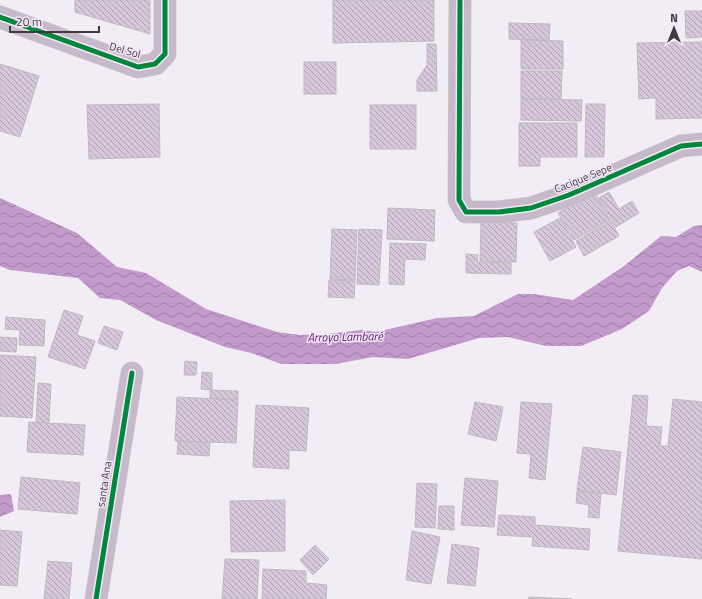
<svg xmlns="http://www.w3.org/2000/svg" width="702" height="599" font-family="'Titillium Web',sans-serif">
<defs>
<pattern id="water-waves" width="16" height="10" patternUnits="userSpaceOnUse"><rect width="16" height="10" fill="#c29acb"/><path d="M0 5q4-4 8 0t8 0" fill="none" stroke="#9f7fa6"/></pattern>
<pattern id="building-back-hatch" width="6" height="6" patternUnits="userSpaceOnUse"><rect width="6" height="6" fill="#d6c8da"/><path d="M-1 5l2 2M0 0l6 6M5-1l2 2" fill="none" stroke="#afa3b2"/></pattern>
</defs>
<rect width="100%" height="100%" fill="#f2ecf4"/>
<g fill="url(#water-waves)">
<polygon points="0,198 77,233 117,267 146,273 206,309 277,332 300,335 328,334 361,330 376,332 437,318 474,316 518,294 534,294 573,300 624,266 661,236 676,237 694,226 702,225 702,272 689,266 677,271 662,288 649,311 622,329 581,346 546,346 508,337 479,338 408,359 373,357 336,364 281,364 251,353 225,347 156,320 120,300 100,298 78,278 10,270 0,266"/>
<polygon points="11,494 14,511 0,517 0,495"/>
</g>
<g fill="url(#building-back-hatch)" stroke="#beb9bf">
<polygon points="75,0 150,0 150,34 75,12"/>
<polygon points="333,0 434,0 434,41 333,43"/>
<polygon points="685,11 702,11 702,37 686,38"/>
<polygon points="509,23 550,24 549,40 509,39"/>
<polygon points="521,40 563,41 563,69 521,69"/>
<polygon points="699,42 702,42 702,118 656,119 656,98 639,99 637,43"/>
<polygon points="427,44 436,44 437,91 417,91 417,80 427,65"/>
<rect x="304" y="62" width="32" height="32"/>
<polygon points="0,64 39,76 20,137 0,131"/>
<polygon points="521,71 562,71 561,99 521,99"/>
<polygon points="521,99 582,100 581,121 521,120"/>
<polygon points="159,104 160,157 89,159 87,105"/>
<polygon points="586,104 605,104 604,157 585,157"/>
<rect x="370" y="105" width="46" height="44"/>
<polygon points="519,123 577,123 577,157 540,157 540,166 519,166"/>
<polygon points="594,191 610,220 574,240 558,213"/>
<polygon points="609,192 619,209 632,201 639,213 616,227 599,198"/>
<polygon points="388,208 435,210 434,241 387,239"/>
<polygon points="560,218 576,247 550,261 534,232"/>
<polygon points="611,221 619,236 584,256 576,241"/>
<polygon points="481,222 517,223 516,262 480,261"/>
<polygon points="332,229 357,230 355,280 330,279"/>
<polygon points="359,229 382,230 379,285 357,284"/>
<polygon points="390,243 426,244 425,260 405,259 404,285 389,284"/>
<polygon points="466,254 478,255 477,262 511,263 511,274 466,273"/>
<polygon points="329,280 355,281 354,298 328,297"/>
<polygon points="64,310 83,316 77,335 95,341 85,369 48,357"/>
<polygon points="6,317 45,320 44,346 19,345 20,330 5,329"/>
<polygon points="104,326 123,332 117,350 98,343"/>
<polygon points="0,337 17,338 16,352 0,351"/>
<polygon points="0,355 36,357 32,418 0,416"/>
<polygon points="185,361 197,362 196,375 184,375"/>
<polygon points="202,372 212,373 212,390 201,389"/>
<polygon points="38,383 51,384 49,424 36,423"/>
<polygon points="210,390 238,391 238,400 210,398"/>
<polygon points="633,395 648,396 646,426 662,427 660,446 668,446 673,399 702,402 702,559 618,551"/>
<polygon points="177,397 238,400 236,443 175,441"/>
<polygon points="475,402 503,407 496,441 468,434"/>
<polygon points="521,402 552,404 545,480 529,478 531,454 517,453"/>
<polygon points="256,405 309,408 306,451 289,450 289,469 253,467"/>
<polygon points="29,422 85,425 83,455 27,452"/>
<polygon points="178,441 210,443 209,456 177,454"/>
<polygon points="583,447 621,452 616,495 577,490"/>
<polygon points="21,477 80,483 77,514 18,509"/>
<polygon points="465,478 498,481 494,527 461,525"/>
<polygon points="417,483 437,484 435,528 415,527"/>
<polygon points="577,491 601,494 599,518 588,517 589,505 576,503"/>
<polygon points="285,500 285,551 231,552 230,501"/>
<polygon points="439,506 454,506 454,530 438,529"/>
<polygon points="499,515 535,517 535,525 590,529 589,550 532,546 533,537 497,535"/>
<polygon points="0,530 22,532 17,586 0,585"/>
<polygon points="412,531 440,537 431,584 406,580"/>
<polygon points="452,544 479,548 475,586 447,583"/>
<polygon points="315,545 329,559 313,575 300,560"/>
<polygon points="225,559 259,560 257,599 222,599"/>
<polygon points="48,561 72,563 69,599 44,599"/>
<polygon points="263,569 306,571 306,583 327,585 326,599 262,599"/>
<polygon points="529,597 572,599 528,599"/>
</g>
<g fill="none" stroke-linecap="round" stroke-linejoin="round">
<g stroke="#cdc9cf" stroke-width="23">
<g id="street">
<polyline points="460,0 459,200 466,212 499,212 531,208 569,195 681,146 702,144"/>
<polyline points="0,17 138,67 155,64 165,54 165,0"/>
<polyline points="96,599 132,373"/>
</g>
</g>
<use href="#street" stroke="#c6b9c9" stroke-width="22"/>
<g stroke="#f4e8f7" stroke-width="8">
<g id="cycleway">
<polyline points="460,0 459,200 466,212 499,212 531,208 569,195 681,146 702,144"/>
<polyline points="0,17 138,67 155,64 165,54 165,0"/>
<polyline points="96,599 132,373"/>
</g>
</g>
<use href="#cycleway" stroke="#00873e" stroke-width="5"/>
</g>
<g text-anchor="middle" stroke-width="3" stroke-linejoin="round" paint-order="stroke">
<g font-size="11" fill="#3e3a3f" stroke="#f4e8f7">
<text transform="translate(125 50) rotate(16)" y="4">Del Sol</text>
<text transform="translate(583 178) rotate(-22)" y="4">Cacique Sepe</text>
<text transform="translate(104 484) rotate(-81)" y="4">santa Ana</text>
</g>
<g font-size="12" font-style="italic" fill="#5d176a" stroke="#f4e8f7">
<text transform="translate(345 337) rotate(-1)" y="4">Arroyo Lambaré</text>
</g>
</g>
<g transform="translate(674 28)" stroke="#f4e8f7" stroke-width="3" paint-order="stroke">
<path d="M0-3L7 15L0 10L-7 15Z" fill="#3e3a3f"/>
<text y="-6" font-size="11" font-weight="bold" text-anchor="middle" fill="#3e3a3f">N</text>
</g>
<path d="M10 26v6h89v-6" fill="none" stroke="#3e3a3f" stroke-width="2"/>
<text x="16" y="26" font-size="12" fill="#3e3a3f" stroke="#f4e8f7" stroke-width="3" paint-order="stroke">20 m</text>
</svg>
